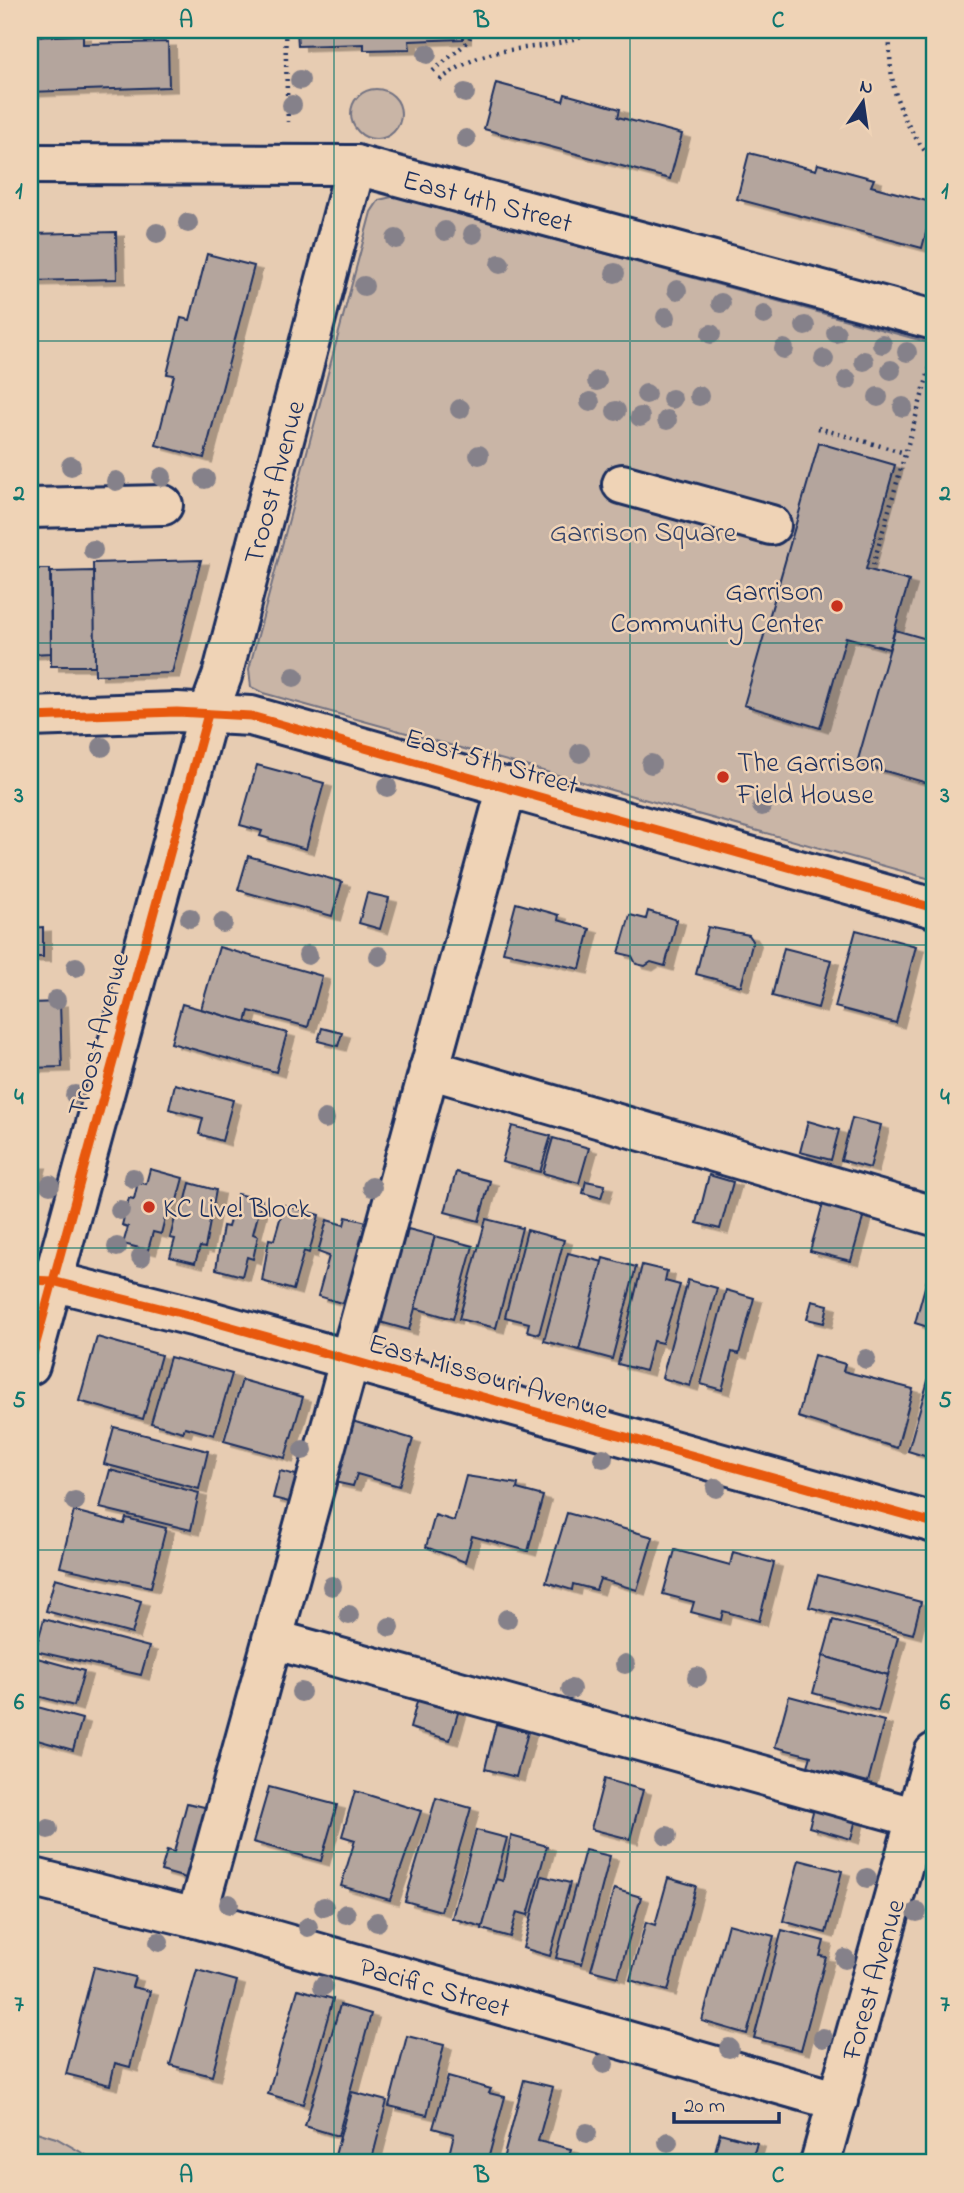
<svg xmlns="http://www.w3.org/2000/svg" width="964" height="2193" font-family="'Indie Flower',sans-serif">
<defs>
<filter id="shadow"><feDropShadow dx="8" dy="4.5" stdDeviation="0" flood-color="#0004"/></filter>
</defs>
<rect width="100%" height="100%" fill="#e7ccb2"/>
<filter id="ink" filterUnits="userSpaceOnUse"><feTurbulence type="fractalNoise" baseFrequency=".0143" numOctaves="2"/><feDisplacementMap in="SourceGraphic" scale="14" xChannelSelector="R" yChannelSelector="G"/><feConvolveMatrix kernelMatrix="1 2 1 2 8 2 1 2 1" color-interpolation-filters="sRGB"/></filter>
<g filter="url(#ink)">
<g fill="#c9b5a6" stroke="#727282" stroke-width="2">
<circle cx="376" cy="114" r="25"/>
<polygon points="396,196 934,344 934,880 263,693 251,687 249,669 371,212 379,200"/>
<polygon points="30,2130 56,2138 100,2163 30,2163"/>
</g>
<g fill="#b4a59d" stroke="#1b2f5e" stroke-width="2" filter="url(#shadow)">
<polygon points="297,30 463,30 463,39 409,41 410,49 364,50 364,44 298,46"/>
<polygon points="83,35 83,44 168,42 169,87 30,92 30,37"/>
<polygon points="496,83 563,101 565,94 620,109 618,117 682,134 670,179 484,129"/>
<polygon points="749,153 816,170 818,164 874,179 871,186 934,203 922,248 737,199"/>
<polygon points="116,232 117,279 30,281 30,234"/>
<polygon points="207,254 254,266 204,458 156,445 174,375 167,374 181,318 190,320"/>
<polygon points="819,443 895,465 866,569 909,581 889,649 846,637 820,728 744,705"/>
<polygon points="201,560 172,673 95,675 93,563"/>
<polygon points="30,569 50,569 51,653 30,654"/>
<polygon points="94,571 95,666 51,666 51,572"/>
<polygon points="895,630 934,641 934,785 857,763"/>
<polygon points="257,765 324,783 306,849 260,836 262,831 240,825"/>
<polygon points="248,856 342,882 332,916 238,890"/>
<polygon points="367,893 389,898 380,929 359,923"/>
<polygon points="516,903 559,915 558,920 590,929 580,969 503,952"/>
<polygon points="648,911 677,920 665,966 651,962 645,966 636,964 632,956 619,953 630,915 646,919"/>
<polygon points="30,918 30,928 43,927 43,957 30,957"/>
<polygon points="708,927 749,935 753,941 741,986 696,974"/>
<polygon points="856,930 916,946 896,1023 835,1007"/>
<polygon points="219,947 322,976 308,1027 249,1011 246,1022 201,1009"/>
<polygon points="784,948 831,960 818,1008 772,996"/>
<polygon points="60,1002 62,1067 30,1068 30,1003"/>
<polygon points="182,1004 287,1033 276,1072 171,1043"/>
<polygon points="322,1028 342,1033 338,1046 318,1041"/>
<polygon points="175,1084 233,1100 222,1141 199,1134 203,1118 169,1109"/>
<polygon points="852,1118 881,1125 870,1168 841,1160"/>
<polygon points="808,1121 839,1130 831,1160 800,1152"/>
<polygon points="512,1126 551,1136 540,1172 502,1162"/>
<polygon points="553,1138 589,1148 579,1183 543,1173"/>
<polygon points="30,1164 38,1164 30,1194"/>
<polygon points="150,1169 183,1178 176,1204 167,1210 161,1234 153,1232 148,1250 123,1244 128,1227 122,1225 129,1198 134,1199 138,1182 146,1184"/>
<polygon points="456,1172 490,1181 479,1221 445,1212"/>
<polygon points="709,1175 733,1182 720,1229 697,1223"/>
<polygon points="586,1181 605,1185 601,1198 583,1193"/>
<polygon points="190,1183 216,1190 205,1248 200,1247 195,1263 170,1257 175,1239 170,1238 176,1214 182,1216"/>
<polygon points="237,1194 262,1200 253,1234 258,1236 253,1259 247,1257 242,1276 216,1269 223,1226 228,1227"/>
<polygon points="824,1200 865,1211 851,1261 810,1251"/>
<polygon points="284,1205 319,1215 309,1253 304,1251 293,1290 262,1281 269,1239 274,1240"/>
<polygon points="346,1217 371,1223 348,1305 318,1296 329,1256 318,1252 327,1220 344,1225"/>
<polygon points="486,1219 522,1228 496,1328 459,1319"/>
<polygon points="408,1229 435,1236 409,1330 369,1319 392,1234 406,1238"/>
<polygon points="527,1230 564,1240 539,1334 527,1331 529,1323 505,1317"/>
<polygon points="435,1236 473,1246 453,1319 415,1308"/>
<polygon points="568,1253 603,1262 579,1350 544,1341"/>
<polygon points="603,1258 636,1267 612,1359 579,1350"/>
<polygon points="642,1265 667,1271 665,1281 680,1285 662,1343 653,1341 645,1371 618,1364"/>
<polygon points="930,1269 934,1270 934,1329 915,1323"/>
<polygon points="688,1280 717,1288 690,1386 662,1378"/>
<polygon points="726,1290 754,1298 739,1354 732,1352 722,1390 701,1384"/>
<polygon points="812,1301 828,1305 824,1323 807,1319"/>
<polygon points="97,1337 161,1355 143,1419 79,1401"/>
<polygon points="814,1355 845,1364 843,1371 913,1389 897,1448 798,1417"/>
<polygon points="170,1357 232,1374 214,1435 185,1427 183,1432 151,1423"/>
<polygon points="931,1370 934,1370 934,1459 908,1451"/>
<polygon points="242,1380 303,1397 285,1458 224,1441"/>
<polygon points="352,1421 413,1439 399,1486 357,1474 353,1486 334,1482"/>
<polygon points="114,1427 208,1451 199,1489 104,1464"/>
<polygon points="110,1470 199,1493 191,1530 100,1508"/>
<polygon points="280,1471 300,1476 293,1503 273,1498"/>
<polygon points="466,1476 518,1484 517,1489 543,1496 528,1551 472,1536 465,1562 426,1547 435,1515 454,1521"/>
<polygon points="74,1511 124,1524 126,1518 166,1528 151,1587 60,1567"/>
<polygon points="567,1513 653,1537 637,1590 600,1579 596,1590 573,1584 572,1590 546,1582"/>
<polygon points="675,1550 730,1565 733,1552 774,1563 759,1621 723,1611 721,1620 691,1612 694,1602 663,1594"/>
<polygon points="818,1575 921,1602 913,1634 809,1607"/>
<polygon points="55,1578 141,1601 132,1634 46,1611"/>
<polygon points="44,1619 149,1647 141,1675 35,1651"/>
<polygon points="833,1620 898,1637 888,1675 823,1656"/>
<polygon points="30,1656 84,1671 74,1706 30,1694"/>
<polygon points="823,1656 888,1675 878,1711 813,1693"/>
<polygon points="30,1694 33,1695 30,1705 82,1719 73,1750 30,1738"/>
<polygon points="419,1694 460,1706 450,1740 410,1728"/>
<polygon points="789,1696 884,1721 868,1782 808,1766 811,1756 775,1747"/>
<polygon points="496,1724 528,1732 516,1777 485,1769"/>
<polygon points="604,1779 643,1790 630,1839 591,1829"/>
<polygon points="269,1787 337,1805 321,1861 253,1842"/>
<polygon points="355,1791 421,1811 390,1900 341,1886 355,1840 342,1836"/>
<polygon points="436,1798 471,1808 441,1911 405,1901"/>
<polygon points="187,1803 213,1809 193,1880 161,1871 167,1850 174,1852"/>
<polygon points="815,1804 857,1815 851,1839 809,1827"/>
<polygon points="476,1830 507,1838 483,1927 452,1918"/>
<polygon points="511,1836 547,1846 528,1915 517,1912 510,1937 482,1929 496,1879 503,1881"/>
<polygon points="585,1850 610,1856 582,1964 556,1958"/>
<polygon points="799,1860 842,1871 826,1933 783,1921"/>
<polygon points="542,1876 570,1883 550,1956 523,1948"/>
<polygon points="668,1878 696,1886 668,1991 630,1980 646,1922 655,1925"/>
<polygon points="614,1889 641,1897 618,1977 591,1970"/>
<polygon points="728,1924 774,1936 747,2034 702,2021"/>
<polygon points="782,1930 824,1941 820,1956 826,1957 801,2050 754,2038"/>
<polygon points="94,1967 135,1977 132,1987 150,1991 130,2067 115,2063 110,2085 66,2074"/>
<polygon points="197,1970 237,1981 212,2076 170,2065"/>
<polygon points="298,1989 333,1999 303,2104 268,2094"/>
<polygon points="340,2005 371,2014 338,2136 305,2126"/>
<polygon points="407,2036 444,2045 427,2115 389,2106"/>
<polygon points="448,2077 491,2089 489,2093 505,2097 487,2163 447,2163 454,2134 433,2128"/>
<polygon points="524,2080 553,2087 538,2141 571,2149 567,2163 502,2163"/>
<polygon points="352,2092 387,2101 371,2163 333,2163"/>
<polygon points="720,2133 757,2143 751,2163 712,2163"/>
</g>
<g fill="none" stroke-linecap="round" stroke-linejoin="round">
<g stroke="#1b2f5e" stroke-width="44">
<g id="minor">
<polyline points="30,164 356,165 934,320"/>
<polyline points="622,484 771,525"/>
<polyline points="30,508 163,505"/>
<polyline points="30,717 177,712 251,716 934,908"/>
<polyline points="429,1069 934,1216"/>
<polyline points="30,1280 52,1281 196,1317 934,1523"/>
<polyline points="30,1365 208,714 222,676 356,165"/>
<polyline points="272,1639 917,1818"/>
<polyline points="30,1877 196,1918 838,2101"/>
<polyline points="196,1918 507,787"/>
<polyline points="820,2163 934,1753"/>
</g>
</g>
<g stroke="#1b2f5e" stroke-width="4.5" stroke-dasharray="2 5" stroke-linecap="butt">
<polyline points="285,30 288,122"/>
<path d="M890,30c-2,58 8,87 44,133"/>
<polyline points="433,71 469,41 472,30"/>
<path d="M440,80c13,-10 27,-18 43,-24 37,-12 73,-5 111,-26"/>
<polyline points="818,428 905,453"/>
<polyline points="873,565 930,368"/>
</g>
<use href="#minor" stroke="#efd3b6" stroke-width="38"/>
<g stroke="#efd3b6" stroke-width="13">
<g id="cycleway">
<polyline points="30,717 177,712 251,716 934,908"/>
<polyline points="30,1280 52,1281 196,1317 934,1523"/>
<polyline points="30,1365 208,714"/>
</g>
</g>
<use href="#cycleway" stroke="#e8590c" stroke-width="9"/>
</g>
<g fill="#85818a">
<circle cx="427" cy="54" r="10"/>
<circle cx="300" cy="80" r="10"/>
<circle cx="465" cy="93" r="10"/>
<circle cx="292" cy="105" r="10"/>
<circle cx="466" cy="139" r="10"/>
<circle cx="188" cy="223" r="10"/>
<circle cx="445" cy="231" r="10"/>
<circle cx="157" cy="233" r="10"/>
<circle cx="473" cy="234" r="10"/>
<circle cx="396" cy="239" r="10"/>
<circle cx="500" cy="264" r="10"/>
<circle cx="615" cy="273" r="10"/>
<circle cx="364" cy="286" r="10"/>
<circle cx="677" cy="290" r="10"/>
<circle cx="721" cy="303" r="10"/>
<circle cx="764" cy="315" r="10"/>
<circle cx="666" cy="317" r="10"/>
<circle cx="805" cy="326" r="10"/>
<circle cx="836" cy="333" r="10"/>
<circle cx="711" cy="334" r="10"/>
<circle cx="882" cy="344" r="10"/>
<circle cx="784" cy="349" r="10"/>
<circle cx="907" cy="352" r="10"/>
<circle cx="824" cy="359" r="10"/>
<circle cx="864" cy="361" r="10"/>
<circle cx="891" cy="370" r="10"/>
<circle cx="847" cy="380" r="10"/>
<circle cx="597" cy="381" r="10"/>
<circle cx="646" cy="394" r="10"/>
<circle cx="699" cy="396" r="10"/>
<circle cx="878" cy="397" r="10"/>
<circle cx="672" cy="399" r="10"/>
<circle cx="590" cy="402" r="10"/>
<circle cx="903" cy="407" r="10"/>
<circle cx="460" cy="409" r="10"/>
<circle cx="616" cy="411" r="10"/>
<circle cx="640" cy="417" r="10"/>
<circle cx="667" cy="420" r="10"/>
<circle cx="479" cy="455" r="10"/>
<circle cx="71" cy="466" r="10"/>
<circle cx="162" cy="477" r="10"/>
<circle cx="205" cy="479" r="10"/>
<circle cx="116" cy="481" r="10"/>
<circle cx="93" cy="550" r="10"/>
<circle cx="294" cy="677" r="10"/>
<circle cx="102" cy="747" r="10"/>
<circle cx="580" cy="753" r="10"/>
<circle cx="651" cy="764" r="10"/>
<circle cx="387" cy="787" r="10"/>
<circle cx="762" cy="806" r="10"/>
<circle cx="190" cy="918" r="10"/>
<circle cx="223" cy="923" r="10"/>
<circle cx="308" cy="955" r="10"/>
<circle cx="379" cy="956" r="10"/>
<circle cx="76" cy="967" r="10"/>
<circle cx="56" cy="1000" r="10"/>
<circle cx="75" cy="1095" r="10"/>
<circle cx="325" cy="1119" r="10"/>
<circle cx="133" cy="1178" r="10"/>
<circle cx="50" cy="1185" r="10"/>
<circle cx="372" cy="1187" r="10"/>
<circle cx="120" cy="1210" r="10"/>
<circle cx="117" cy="1247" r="10"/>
<circle cx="141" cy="1257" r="10"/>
<circle cx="866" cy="1359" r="10"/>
<circle cx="303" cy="1450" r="10"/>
<circle cx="603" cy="1458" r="10"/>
<circle cx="716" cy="1488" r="10"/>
<circle cx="75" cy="1501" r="10"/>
<circle cx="332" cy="1586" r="10"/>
<circle cx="349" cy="1615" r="10"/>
<circle cx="507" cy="1619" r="10"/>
<circle cx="390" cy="1627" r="10"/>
<circle cx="625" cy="1664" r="10"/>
<circle cx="697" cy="1677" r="10"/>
<circle cx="571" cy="1689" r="10"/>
<circle cx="301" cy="1692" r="10"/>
<circle cx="48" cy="1829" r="10"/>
<circle cx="667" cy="1836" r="10"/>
<circle cx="867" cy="1878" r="10"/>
<circle cx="229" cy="1904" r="10"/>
<circle cx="324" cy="1907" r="10"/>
<circle cx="917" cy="1912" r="10"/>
<circle cx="346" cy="1914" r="10"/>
<circle cx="377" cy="1922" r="10"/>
<circle cx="308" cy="1927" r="10"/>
<circle cx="159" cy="1942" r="10"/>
<circle cx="845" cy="1959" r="10"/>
<circle cx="323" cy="1986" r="10"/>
<circle cx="823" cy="2038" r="10"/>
<circle cx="729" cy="2048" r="10"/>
<circle cx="604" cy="2064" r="10"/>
<circle cx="587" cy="2133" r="10"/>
<circle cx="668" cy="2142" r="10"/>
</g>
</g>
<path fill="none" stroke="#0f766e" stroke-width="2" stroke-opacity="0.55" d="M334,30v2133M630,30v2133M30,341h904M30,643h904M30,945h904M30,1248h904M30,1550h904M30,1852h904"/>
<g fill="#c8321e" stroke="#efd3b6" stroke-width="2.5">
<circle cx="837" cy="606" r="7"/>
<circle cx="723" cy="777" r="7"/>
<circle cx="149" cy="1207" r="7"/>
</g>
<g text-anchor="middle" stroke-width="5" stroke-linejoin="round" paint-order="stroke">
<g font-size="28" fill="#1b2f5e" stroke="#efd3b6">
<text transform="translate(488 200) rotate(15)" y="10">East 4th Street</text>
<text transform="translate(273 482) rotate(-75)" y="10">Troost Avenue</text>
<text transform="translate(492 760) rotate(16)" y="10">East 5th Street</text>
<text transform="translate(97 1034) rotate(-75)" y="10">Troost Avenue</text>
<text transform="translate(489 1375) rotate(16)" y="10">East Missouri Avenue</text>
<text transform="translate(872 1979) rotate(-74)" y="10">Forest Avenue</text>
<text transform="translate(435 1986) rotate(16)" y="10">Pacific Street</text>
</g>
<g font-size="28" fill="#354369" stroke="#efd3b6">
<text x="643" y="541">Garrison Square</text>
</g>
<g font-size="28" fill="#1b2f5e" stroke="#efd3b6" text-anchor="start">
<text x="823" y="600" text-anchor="end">Garrison<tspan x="823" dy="32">Community Center</tspan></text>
<text x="737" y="771">The Garrison<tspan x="737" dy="32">Field House</tspan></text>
<text x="163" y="1217">KC Live! Block</text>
</g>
</g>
<rect width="964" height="2193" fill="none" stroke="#efd3b6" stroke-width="77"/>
<g transform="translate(863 102) rotate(13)" stroke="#efd3b6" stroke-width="5" paint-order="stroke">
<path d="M0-5L12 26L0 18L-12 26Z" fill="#1b2f5e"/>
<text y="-10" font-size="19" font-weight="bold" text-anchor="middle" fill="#1b2f5e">N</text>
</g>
<path d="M674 2112v10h105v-10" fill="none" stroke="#1b2f5e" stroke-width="3.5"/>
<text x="684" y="2112" font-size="21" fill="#1b2f5e" stroke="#efd3b6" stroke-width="5" paint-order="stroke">20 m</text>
<rect x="38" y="38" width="888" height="2116" fill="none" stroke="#0f766e" stroke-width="2.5"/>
<g font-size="23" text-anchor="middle" font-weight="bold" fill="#0f766e">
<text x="186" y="27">A</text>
<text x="482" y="27">B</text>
<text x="778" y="27">C</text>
<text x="19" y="198">1</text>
<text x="945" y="198">1</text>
<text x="19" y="500">2</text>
<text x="945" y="500">2</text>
<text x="19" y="802">3</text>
<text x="945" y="802">3</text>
<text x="19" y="1104">4</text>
<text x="945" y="1104">4</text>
<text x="19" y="1407">5</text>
<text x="945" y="1407">5</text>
<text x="19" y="1709">6</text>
<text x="945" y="1709">6</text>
<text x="19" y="2011">7</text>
<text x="945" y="2011">7</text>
<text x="186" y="2182">A</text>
<text x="482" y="2182">B</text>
<text x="778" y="2182">C</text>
</g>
</svg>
